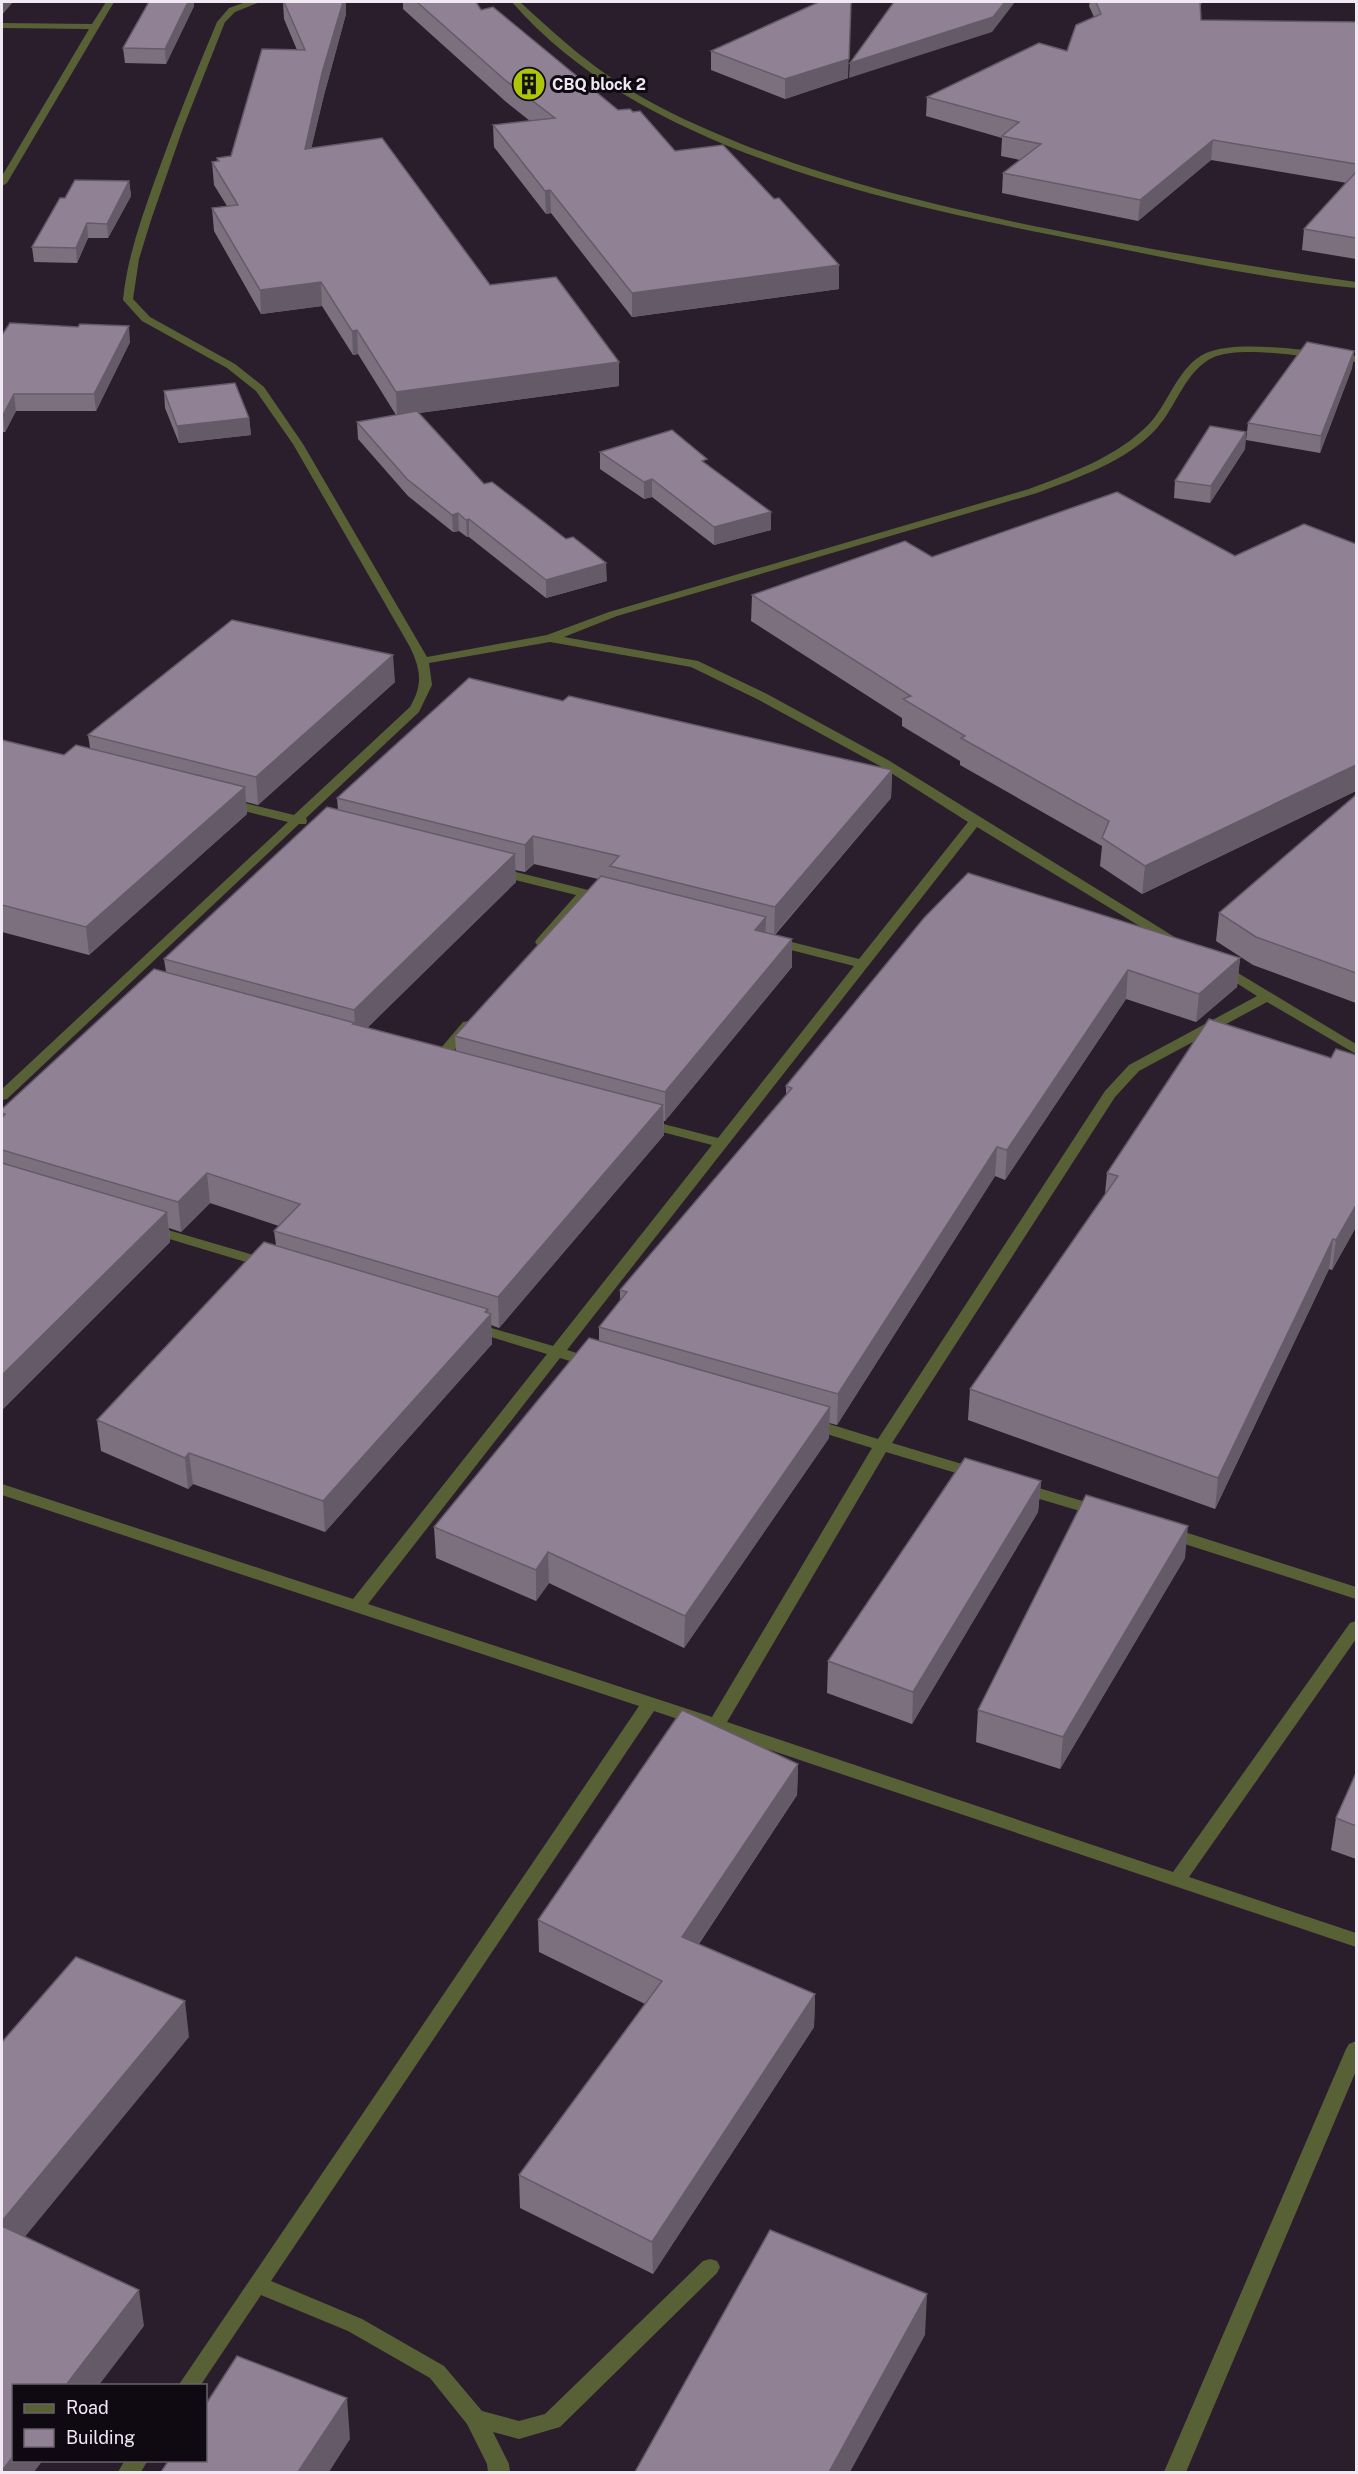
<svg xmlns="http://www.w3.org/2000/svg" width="1358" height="2474" font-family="'Public Sans',sans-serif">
<rect width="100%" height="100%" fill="#2a1e2d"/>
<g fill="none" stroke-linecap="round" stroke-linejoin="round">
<g fill="#586136" fill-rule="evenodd">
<polygon points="106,2 114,2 7,183 2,186 2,176 89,29 2,28 2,23 92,24"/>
<path d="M246,2h14l-25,10 -10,10 -42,106 -32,92 -12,39 -6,40 17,18 85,47 29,23 39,57 124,213 120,-22 62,-23 420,-123c42,-16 88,-32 120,-65 20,-21 29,-58 57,-71 35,-15 112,0 150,3v6c-35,-2 -111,-18 -142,-5 -28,12 -38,50 -57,71 -31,34 -78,49 -120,65l-420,123 -53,21 134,24 69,33 121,66 298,184 -2,3h-10l-197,-120 -410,523 32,10 2,3 -2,3 -6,2 -33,-10 -192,246 344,113 160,-269 -68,-21 -2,-4 2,-4 6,-1 68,21 227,-348 24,-26 128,-69 -41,-26 2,-3h10l128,77v10l-89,-52 -128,69 -24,26 -223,346 90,27 2,4 -2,4 -6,1 -90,-27 -159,270 446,150 177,-249 6,-2v18l-167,238 167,56v14l-702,-236 -383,570 91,38 82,47 38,45 37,10 26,-7 158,-153 7,-2 7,2 3,6 -3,6 -157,154 -41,12 -26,-7 16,32 1,8h-22l-1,-8 -20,-40 -37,-46 -82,-47 -87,-36 -61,91h-22l461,-680 -637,-211v-11l351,115 194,-245 -79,-24 -3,-3 3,-3h10l75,22 159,-201 -73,-19 -2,-3 2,-3 5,-1 74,19 136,-172 -87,-22 -2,-3 2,-3 5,-1 87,22 109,-137 -88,-56 -121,-66 -68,-33 -141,-25 -121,21 3,22 -13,27 -113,106 1,3 -1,3h-7l-292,275 -5,1v-11l286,-267 -64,-16 -2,-3 2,-3 4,-1 66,16 116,-108c13,-22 11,-37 0,-60l-117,-203 -37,-53 -29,-23 -85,-47 -19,-21c4,-42 18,-80 32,-120 19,-53 40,-106 62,-158l12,-14z"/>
<path d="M512,2h8c37,34 69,63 113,90 33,20 70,36 106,51 98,39 201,64 305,85 103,21 207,39 312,54v6c-90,-9 -180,-28 -269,-46 -188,-37 -445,-89 -575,-240z"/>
<polygon points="496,867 608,895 610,898 603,902 588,898 547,945 537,945 535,942 537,939 576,895 491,874 489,871"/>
<polygon points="468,1021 473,1022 475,1025 473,1028 440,1067 430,1067 428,1064 430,1061 463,1022"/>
<polygon points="151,1225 271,1260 274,1263 266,1268 146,1232 144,1229"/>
<polygon points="1022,1483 1106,1508 1108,1512 1106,1516 1100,1517 1016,1492 1014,1488 1016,1484"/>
<polygon points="1169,1527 1356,1587 1356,1599 1163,1537 1161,1533 1163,1529"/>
<polygon points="1356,2041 1356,2071 1186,2472 1164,2472 1346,2049 1349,2044"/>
<polygon points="125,2460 148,2460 141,2472 118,2472"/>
</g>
</g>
<g fill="#7c707f" fill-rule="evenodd">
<polygon points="149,2 194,2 194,6 166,64 125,63 123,48"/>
<polygon points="283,2 346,2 346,14 324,95 311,148 490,285 619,362 619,386 419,413 484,484 607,581 546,598 469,537 467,537 459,531 453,532 408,496 358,439 357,422 396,415 358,354 353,355 322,306 261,314 214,231 212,208 227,206 214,185 212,162 217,162 217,158 231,156 297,50 284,19"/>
<polygon points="403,2 476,2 481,10 618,110 633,112 675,151 774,199 839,265 839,289 632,317 551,213 546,214 494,147 493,125 530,121 505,101 403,9"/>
<polygon points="1090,2 1202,2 1200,7 1201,20 1356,22 1356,259 1302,250 1304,229 1347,183 1211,160 1138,221 1002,193 1003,173 1020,160 1001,156 1002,138 926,116 927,97 1067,51 1094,17 1089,6"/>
<polygon points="711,51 848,78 785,99 711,70"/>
<polygon points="129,181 131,196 108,238 88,238 77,263 34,262 32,247 65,198"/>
<polygon points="2,335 130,342 96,411 16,411 5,432 2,432"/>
<polygon points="1354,351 1352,368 1320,453 1246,440 1248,423"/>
<polygon points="164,391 249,418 251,435 179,443 165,408"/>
<polygon points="1246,432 1245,449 1210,503 1174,498 1175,481"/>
<polygon points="600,452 707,464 771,530 714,545 652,497 644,499 600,469"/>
<polygon points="1356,544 1356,791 1142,894 1100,866 1102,846 960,765 960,761 902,726 902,718 751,621 752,595 932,557 1235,556"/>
<polygon points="395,682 258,805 246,802 247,814 89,955 2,932 2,740 64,755 90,748 88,735"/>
<path d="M563,701l329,69 -1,28 -116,137 17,4v28l-127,154h-1v14l-165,193 -8,-3 1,19 -167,188 -132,-48 -5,5 -87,-38 -4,-31 179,-175 -2,-14 5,-5 -69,-23 -29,29 -12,-4 1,14 -168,168v-301l164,-137 -2,-13 174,-149 -1,-12zM534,864l64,15 -143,157 1,15 -89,-23 149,-146 -1,-12 10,2z"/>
<polygon points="1356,795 1356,1003 1253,965 1216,941 1219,913"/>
<polygon points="924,918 1240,958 1237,987 1196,1022 1126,999 1005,1180 995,1176 837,1425 829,1423 829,1438 684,1648 549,1583 536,1601 436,1558 434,1527 599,1341 599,1327 620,1301 620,1290 786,1095 786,1086"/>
<polygon points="1107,1173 1356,1227 1332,1270 1329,1269 1215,1509 968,1420 970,1389 1105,1194"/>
<polygon points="1041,1481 1038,1512 912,1724 827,1693 828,1661"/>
<polygon points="1185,1558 1060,1769 976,1742 978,1710"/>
<polygon points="798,1764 797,1795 699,1944 815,1994 814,2027 653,2274 520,2208 519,2175 645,2004 539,1952 538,1920"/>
<polygon points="1356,1773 1356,1859 1331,1850 1336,1818"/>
</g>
<g fill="#655b68">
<polygon points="2,2 13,2 2,15"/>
<polygon points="188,2 194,2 194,6 166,64 165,49"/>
<polygon points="343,2 346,2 346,14 324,95 306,171 305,149 322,73"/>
<polygon points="851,2 848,78 785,99 785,79"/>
<polygon points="1005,2 1015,2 992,32 849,78 850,63"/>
<polygon points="1213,140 1211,160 1138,221 1140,200"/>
<polygon points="129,181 131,196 108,238 107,224"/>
<polygon points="550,190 551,213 546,214 545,191"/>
<polygon points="87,223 88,238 77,263 76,248"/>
<polygon points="839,265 839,289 632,317 632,293"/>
<polygon points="321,282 322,306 261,314 260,290"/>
<polygon points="129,326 130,342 96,411 94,394"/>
<polygon points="357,330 358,354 353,355 352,331"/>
<polygon points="1354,351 1352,368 1320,453 1321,436"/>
<polygon points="619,362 619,386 397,416 396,392"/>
<polygon points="14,394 16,411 5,432 3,415"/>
<polygon points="249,418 251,435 179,443 177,426"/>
<polygon points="1246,432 1245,449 1210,503 1211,486"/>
<polygon points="652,479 652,497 644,499 644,482"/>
<polygon points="771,512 771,530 714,545 714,527"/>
<polygon points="458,513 459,531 453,532 452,515"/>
<polygon points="469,519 469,537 467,537 466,520"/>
<polygon points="606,563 607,581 546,598 546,580"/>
<polygon points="393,655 395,682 258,805 256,777"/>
<polygon points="1356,765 1356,791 1142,894 1145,866"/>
<polygon points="892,770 891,798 774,935 775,907"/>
<polygon points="245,787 247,814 89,955 86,927"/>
<polygon points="533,836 534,864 525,872 525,845"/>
<polygon points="515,854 516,882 356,1039 354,1010"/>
<polygon points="766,917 765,946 755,930"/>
<polygon points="792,939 792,967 665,1121 665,1092"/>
<polygon points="1240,958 1237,987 1196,1022 1199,994"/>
<polygon points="1128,970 1126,999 1005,1180 1007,1150"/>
<polygon points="663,1105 664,1135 499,1328 498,1297"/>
<polygon points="997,1147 995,1176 837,1425 838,1394"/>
<polygon points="207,1173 210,1203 181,1232 178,1202"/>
<polygon points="1356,1205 1356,1227 1332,1270 1336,1240"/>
<polygon points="167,1212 170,1242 2,1410 2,1375"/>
<polygon points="1333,1239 1329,1269 1215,1509 1218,1478"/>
<polygon points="488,1309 489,1316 491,1314 492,1344 325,1532 323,1501"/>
<polygon points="830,1407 829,1438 684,1648 685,1616"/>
<polygon points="189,1453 193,1484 188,1489 185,1458"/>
<polygon points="1041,1481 1038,1512 912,1724 913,1692"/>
<polygon points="1188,1526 1185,1558 1060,1769 1063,1737"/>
<polygon points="548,1552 549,1583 536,1601 536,1570"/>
<polygon points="798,1764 797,1795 682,1969 682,1937"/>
<polygon points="815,1994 814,2027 653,2274 652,2242"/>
<polygon points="185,2001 189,2037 5,2261 2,2243 2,2221"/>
<polygon points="139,2290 144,2326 99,2385 66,2385"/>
<polygon points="927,2294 925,2335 850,2472 829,2472"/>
<polygon points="347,2398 350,2439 329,2472 298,2472"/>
<polygon points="14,2455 14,2460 43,2460 34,2472 2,2472 2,2471"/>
</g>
<g fill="#908294" stroke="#655b68" stroke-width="1.5">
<polygon points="149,2 188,2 165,49 123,48"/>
<polygon points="284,2 343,2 322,73 305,149 382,138 490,285 556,277 619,362 396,392 357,330 352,331 321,282 260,290 212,208 238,205 212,162 219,161 217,158 231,156 262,49 305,50"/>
<polygon points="417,2 476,2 481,10 493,7 618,110 630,109 633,112 640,111 675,151 723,145 774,199 779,198 839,265 632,293 550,190 545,191 493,125 555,118 505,80"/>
<polygon points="819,2 851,2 849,59 785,79 711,51"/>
<polygon points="894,2 1005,2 993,17 850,63"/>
<polygon points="1096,2 1200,2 1201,20 1356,22 1356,164 1213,140 1140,200 1003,173 1041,144 1002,136 1019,122 927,97 1039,43 1067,51 1076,25 1101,14"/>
<polygon points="1356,172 1356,238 1304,229"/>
<polygon points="75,180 129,181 107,224 87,223 76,248 32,247 60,198 65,198"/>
<polygon points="10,323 78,327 80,324 129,326 94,394 14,394 3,415 2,415 2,335"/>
<polygon points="1307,342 1354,351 1321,436 1248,423"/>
<polygon points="235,383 249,418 177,426 164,391"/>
<polygon points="417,411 484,484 492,482 566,539 573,537 606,563 546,580 469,519 466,520 458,513 452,515 407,479 357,422"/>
<polygon points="1210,426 1246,432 1211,486 1175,481"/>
<polygon points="672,430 707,459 702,461 771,512 714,527 652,479 644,482 600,452"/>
<polygon points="1117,492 1235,556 1304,524 1356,544 1356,765 1145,866 1102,838 1109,821 961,738 965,736 903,699 911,696 752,595 905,541 932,557"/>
<polygon points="232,620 393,655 256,777 88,735"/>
<polygon points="469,678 563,701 569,696 892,770 775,907 610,866 619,856 533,836 525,845 337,798"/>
<polygon points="2,740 64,755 76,745 245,787 86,927 2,905"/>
<polygon points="1356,795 1356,973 1256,937 1219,913"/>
<polygon points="327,807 515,854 354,1010 164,959"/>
<polygon points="968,873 1240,958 1199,994 1128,970 1007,1150 997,1147 838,1394 599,1327 627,1292 620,1290 792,1088 786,1086 924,918"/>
<polygon points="601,876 766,917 755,930 792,939 665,1092 455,1036"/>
<polygon points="154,969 355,1023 353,1024 663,1105 498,1297 274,1231 300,1204 207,1173 178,1202 2,1150 2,1118 5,1114 2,1113 2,1109"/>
<polygon points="1209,1019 1331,1058 1336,1049 1356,1055 1356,1205 1336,1240 1333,1239 1218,1478 970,1389 1118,1176 1107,1173"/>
<polygon points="2,1163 167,1212 2,1375"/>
<polygon points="264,1242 488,1309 485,1312 491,1314 323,1501 189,1453 185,1458 97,1420"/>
<polygon points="589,1338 830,1407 685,1616 548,1552 536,1570 434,1527"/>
<polygon points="965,1458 1041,1481 913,1692 828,1661"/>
<polygon points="1086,1495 1188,1526 1063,1737 978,1710"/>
<polygon points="682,1710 798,1764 682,1937 815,1994 652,2242 519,2175 662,1981 538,1920"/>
<polygon points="1356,1773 1356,1826 1336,1818"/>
<polygon points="76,1957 185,2001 2,2221 2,2042"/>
<polygon points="2,2226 139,2290 66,2385 14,2385 14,2455 2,2471"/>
<polygon points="770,2230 927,2294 829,2472 635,2472"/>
<polygon points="237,2356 347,2398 298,2472 161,2472 169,2460 206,2460 206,2404"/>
</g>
<defs>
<g id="building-disc" transform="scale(1.725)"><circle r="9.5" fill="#aec60a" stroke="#0f0a11"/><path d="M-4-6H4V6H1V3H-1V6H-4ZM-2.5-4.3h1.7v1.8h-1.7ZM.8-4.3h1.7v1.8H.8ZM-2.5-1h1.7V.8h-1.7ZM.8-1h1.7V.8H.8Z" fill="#111"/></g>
</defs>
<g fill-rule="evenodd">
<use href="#building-disc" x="529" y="84"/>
</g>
<g text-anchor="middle" stroke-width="6" stroke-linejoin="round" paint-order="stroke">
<g font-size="16" font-weight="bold" fill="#f0e8f2" stroke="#0f0a11" text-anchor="start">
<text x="552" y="90">CBQ block 2</text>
</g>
</g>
<rect width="1358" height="2474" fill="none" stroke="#f0e8f2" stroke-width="6"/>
<rect x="12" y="2384" width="195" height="78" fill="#0f0a11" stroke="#69636b" stroke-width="1.5"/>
<rect x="24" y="2404" width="30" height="9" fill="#586136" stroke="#69636b" stroke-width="1.5"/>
<text x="66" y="2414" font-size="18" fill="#f0e8f2">Road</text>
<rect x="24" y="2429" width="30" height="18" fill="#908294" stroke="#69636b" stroke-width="1.5"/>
<text x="66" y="2444" font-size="18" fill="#f0e8f2">Building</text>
</svg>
